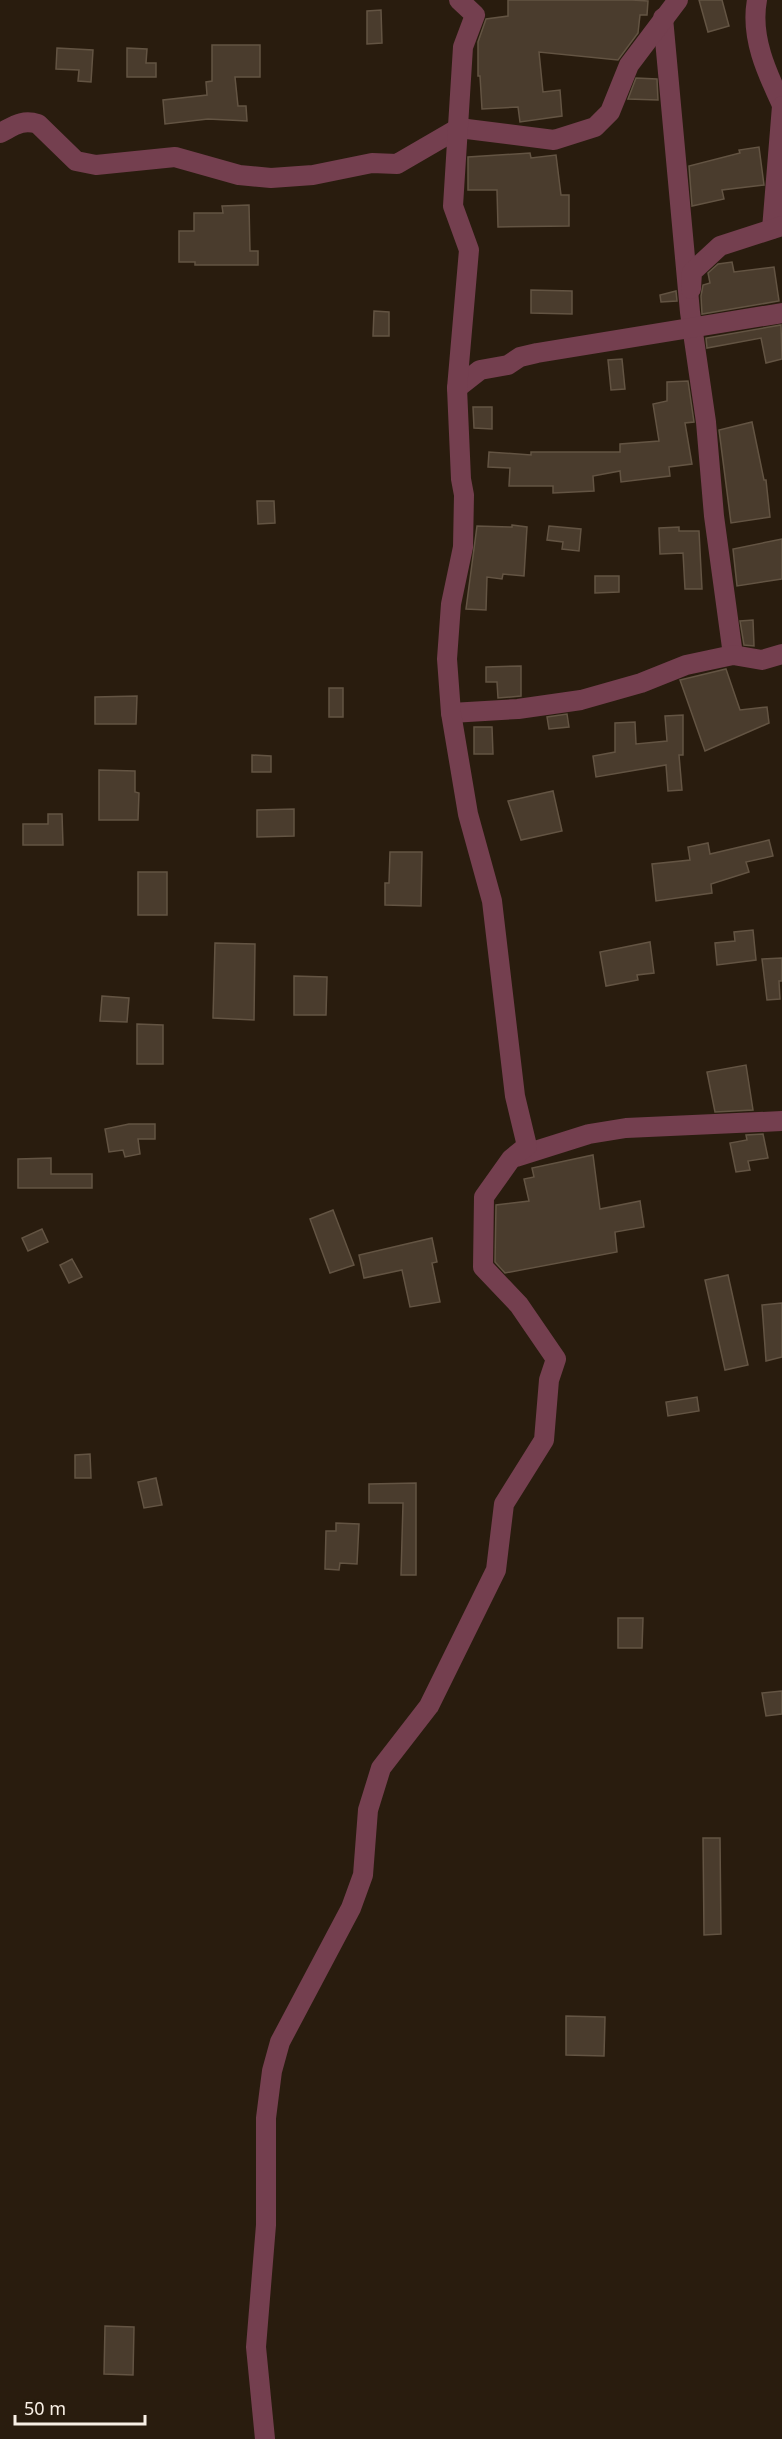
<svg xmlns="http://www.w3.org/2000/svg" width="782" height="2439" font-family="'Noto Sans',sans-serif">
<rect width="100%" height="100%" fill="#291c0e"/>
<g fill="#4a3c2d" stroke="#635443" stroke-width="1.5">
<polygon points="508,0 632,0 648,1 647,15 640,15 638,33 618,60 539,52 543,92 560,90 562,116 520,122 518,107 482,109 480,76 478,76 478,42 486,19 508,16"/>
<polygon points="699,0 722,0 729,26 708,32"/>
<polygon points="381,10 382,43 367,44 367,11"/>
<polygon points="212,45 260,45 260,77 235,77 238,106 246,106 247,121 208,119 165,124 163,100 207,95 206,82 212,81"/>
<polygon points="57,48 93,50 91,82 78,81 79,70 56,69"/>
<polygon points="127,48 147,49 146,63 156,63 156,77 127,77"/>
<polygon points="636,78 657,79 658,100 628,99"/>
<polygon points="759,147 764,185 722,190 724,199 692,206 689,166 740,153 739,150"/>
<polygon points="530,153 531,158 556,155 561,195 569,195 569,226 498,227 497,190 468,190 468,157"/>
<polygon points="249,205 250,251 258,251 258,265 195,265 195,262 179,262 179,231 194,231 194,213 223,213 222,206"/>
<polygon points="732,262 734,272 774,267 779,301 702,314 701,296 703,285 710,283 708,273 718,264"/>
<polygon points="531,290 572,291 572,314 531,313"/>
<polygon points="676,291 677,301 661,302 660,295"/>
<polygon points="374,311 389,312 389,336 373,336"/>
<polygon points="781,325 782,359 766,363 761,338 707,348 706,338"/>
<polygon points="622,359 625,389 611,390 608,360"/>
<polygon points="688,381 694,422 685,423 692,464 669,467 670,476 621,482 620,471 593,476 594,491 553,493 553,486 509,486 510,468 488,467 489,452 531,455 531,452 620,452 620,444 659,441 653,404 667,401 667,382"/>
<polygon points="473,407 492,407 492,429 474,428"/>
<polygon points="752,422 764,480 766,480 770,517 731,523 719,430"/>
<polygon points="257,501 274,501 275,523 258,524"/>
<polygon points="512,525 527,527 524,576 503,574 502,579 487,577 486,610 466,609 477,526 512,527"/>
<polygon points="549,526 581,529 579,551 562,549 563,542 547,540"/>
<polygon points="679,527 679,531 699,531 702,589 685,589 683,553 660,554 659,528"/>
<polygon points="782,539 782,579 737,586 733,549"/>
<polygon points="595,576 619,576 619,592 595,593"/>
<polygon points="753,620 754,646 744,645 740,621"/>
<polygon points="521,666 521,696 498,698 497,682 486,682 486,667"/>
<polygon points="726,669 740,710 767,707 769,723 705,751 680,680"/>
<rect x="329" y="688" width="14" height="29"/>
<polygon points="137,696 136,724 95,724 95,697"/>
<polygon points="567,714 569,727 549,729 547,717"/>
<polygon points="683,715 683,755 679,755 682,790 668,791 666,765 596,777 593,756 615,752 615,723 635,722 636,744 667,741 665,716"/>
<polygon points="474,727 492,727 493,754 474,754"/>
<polygon points="252,755 271,756 271,772 252,772"/>
<polygon points="99,770 135,771 135,792 139,793 138,820 99,820"/>
<polygon points="553,791 562,831 521,840 508,801"/>
<polygon points="294,809 294,836 257,837 257,810"/>
<polygon points="48,814 62,814 63,845 23,845 23,824 48,824"/>
<polygon points="769,840 773,856 746,862 749,872 711,884 712,893 656,901 652,864 690,860 688,847 708,843 710,854"/>
<polygon points="390,852 422,852 421,906 385,905 385,883 389,883"/>
<rect x="138" y="872" width="29" height="43"/>
<polygon points="753,930 756,960 717,965 715,943 735,941 734,932"/>
<polygon points="650,942 654,973 637,975 638,980 606,986 600,952"/>
<polygon points="215,943 255,944 254,1020 213,1018"/>
<polygon points="782,958 782,981 779,981 780,999 767,1000 762,959"/>
<polygon points="294,976 327,977 326,1015 294,1015"/>
<polygon points="102,996 129,998 127,1022 100,1021"/>
<polygon points="137,1024 163,1025 163,1064 137,1064"/>
<polygon points="746,1065 753,1110 715,1112 707,1072"/>
<polygon points="129,1124 155,1124 155,1139 138,1139 140,1154 125,1157 123,1150 109,1152 105,1129"/>
<polygon points="763,1134 768,1158 748,1161 750,1170 736,1172 730,1143 747,1140 746,1135"/>
<polygon points="593,1155 600,1209 640,1201 644,1227 615,1232 617,1252 505,1273 495,1262 496,1205 529,1201 524,1179 534,1177 532,1168"/>
<polygon points="51,1158 51,1174 92,1174 92,1188 18,1188 18,1159"/>
<polygon points="333,1210 354,1265 330,1273 310,1219"/>
<polygon points="42,1229 48,1242 28,1251 22,1238"/>
<polygon points="432,1238 437,1262 432,1263 440,1302 410,1307 402,1270 364,1278 359,1255"/>
<polygon points="72,1259 82,1277 69,1283 60,1265"/>
<polygon points="728,1275 748,1365 725,1370 705,1280"/>
<polygon points="782,1303 782,1357 766,1361 762,1305"/>
<polygon points="697,1397 699,1411 668,1416 666,1402"/>
<polygon points="90,1454 91,1478 75,1478 75,1455"/>
<polygon points="156,1478 162,1505 144,1508 138,1482"/>
<polygon points="416,1483 416,1575 401,1575 403,1503 369,1503 369,1484"/>
<polygon points="336,1523 359,1524 357,1564 340,1563 339,1570 325,1569 326,1531 336,1531"/>
<polygon points="618,1618 643,1618 642,1648 618,1648"/>
<polygon points="782,1691 782,1714 766,1716 762,1693"/>
<polygon points="703,1838 720,1838 721,1934 704,1935"/>
<polygon points="566,2016 605,2017 604,2056 566,2055"/>
<polygon points="105,2326 134,2327 133,2375 104,2374"/>
</g>
<g fill="none" stroke-linecap="round" stroke-linejoin="round">
<g stroke="#743f4f" stroke-width="20">
<path d="M757,0c-7,37 10,73 25,105"/>
<polyline points="663,18 690,312 706,422 714,516 733,655"/>
<path d="M0,133c14,-7 22,-14 38,-9l38,37 20,4 79,-8 64,18 32,3 42,-3 59,-12 25,1 62,-36 95,12 41,-13 15,-15 19,-47 49,-65"/>
<polyline points="772,229 782,106"/>
<polyline points="691,289 692,272 720,246 782,226"/>
<polyline points="457,388 480,370 508,365 520,357 537,353 782,313"/>
<polyline points="451,713 518,709 581,700 641,683 686,665 733,655 762,660 782,654"/>
<polyline points="516,1157 589,1134 626,1128 782,1121"/>
<polyline points="265,2439 256,2347 266,2225 266,2118 272,2071 280,2042 351,1908 363,1875 368,1810 381,1768 429,1706 496,1570 504,1504 544,1440 549,1380 556,1359 519,1305 483,1267 484,1197 511,1159 527,1146 515,1096 492,901 468,814 451,713 447,659 451,604 463,547 464,495 461,479 457,388 469,250 453,206 463,47 475,15 459,0"/>
</g>
</g>
<path d="M15 2415v9h130v-9" fill="none" stroke="#f9f0e6" stroke-width="3"/>
<text x="24" y="2415" font-size="18" fill="#f9f0e6" stroke="#291c0e" stroke-width="4.5" paint-order="stroke">50 m</text>
</svg>
